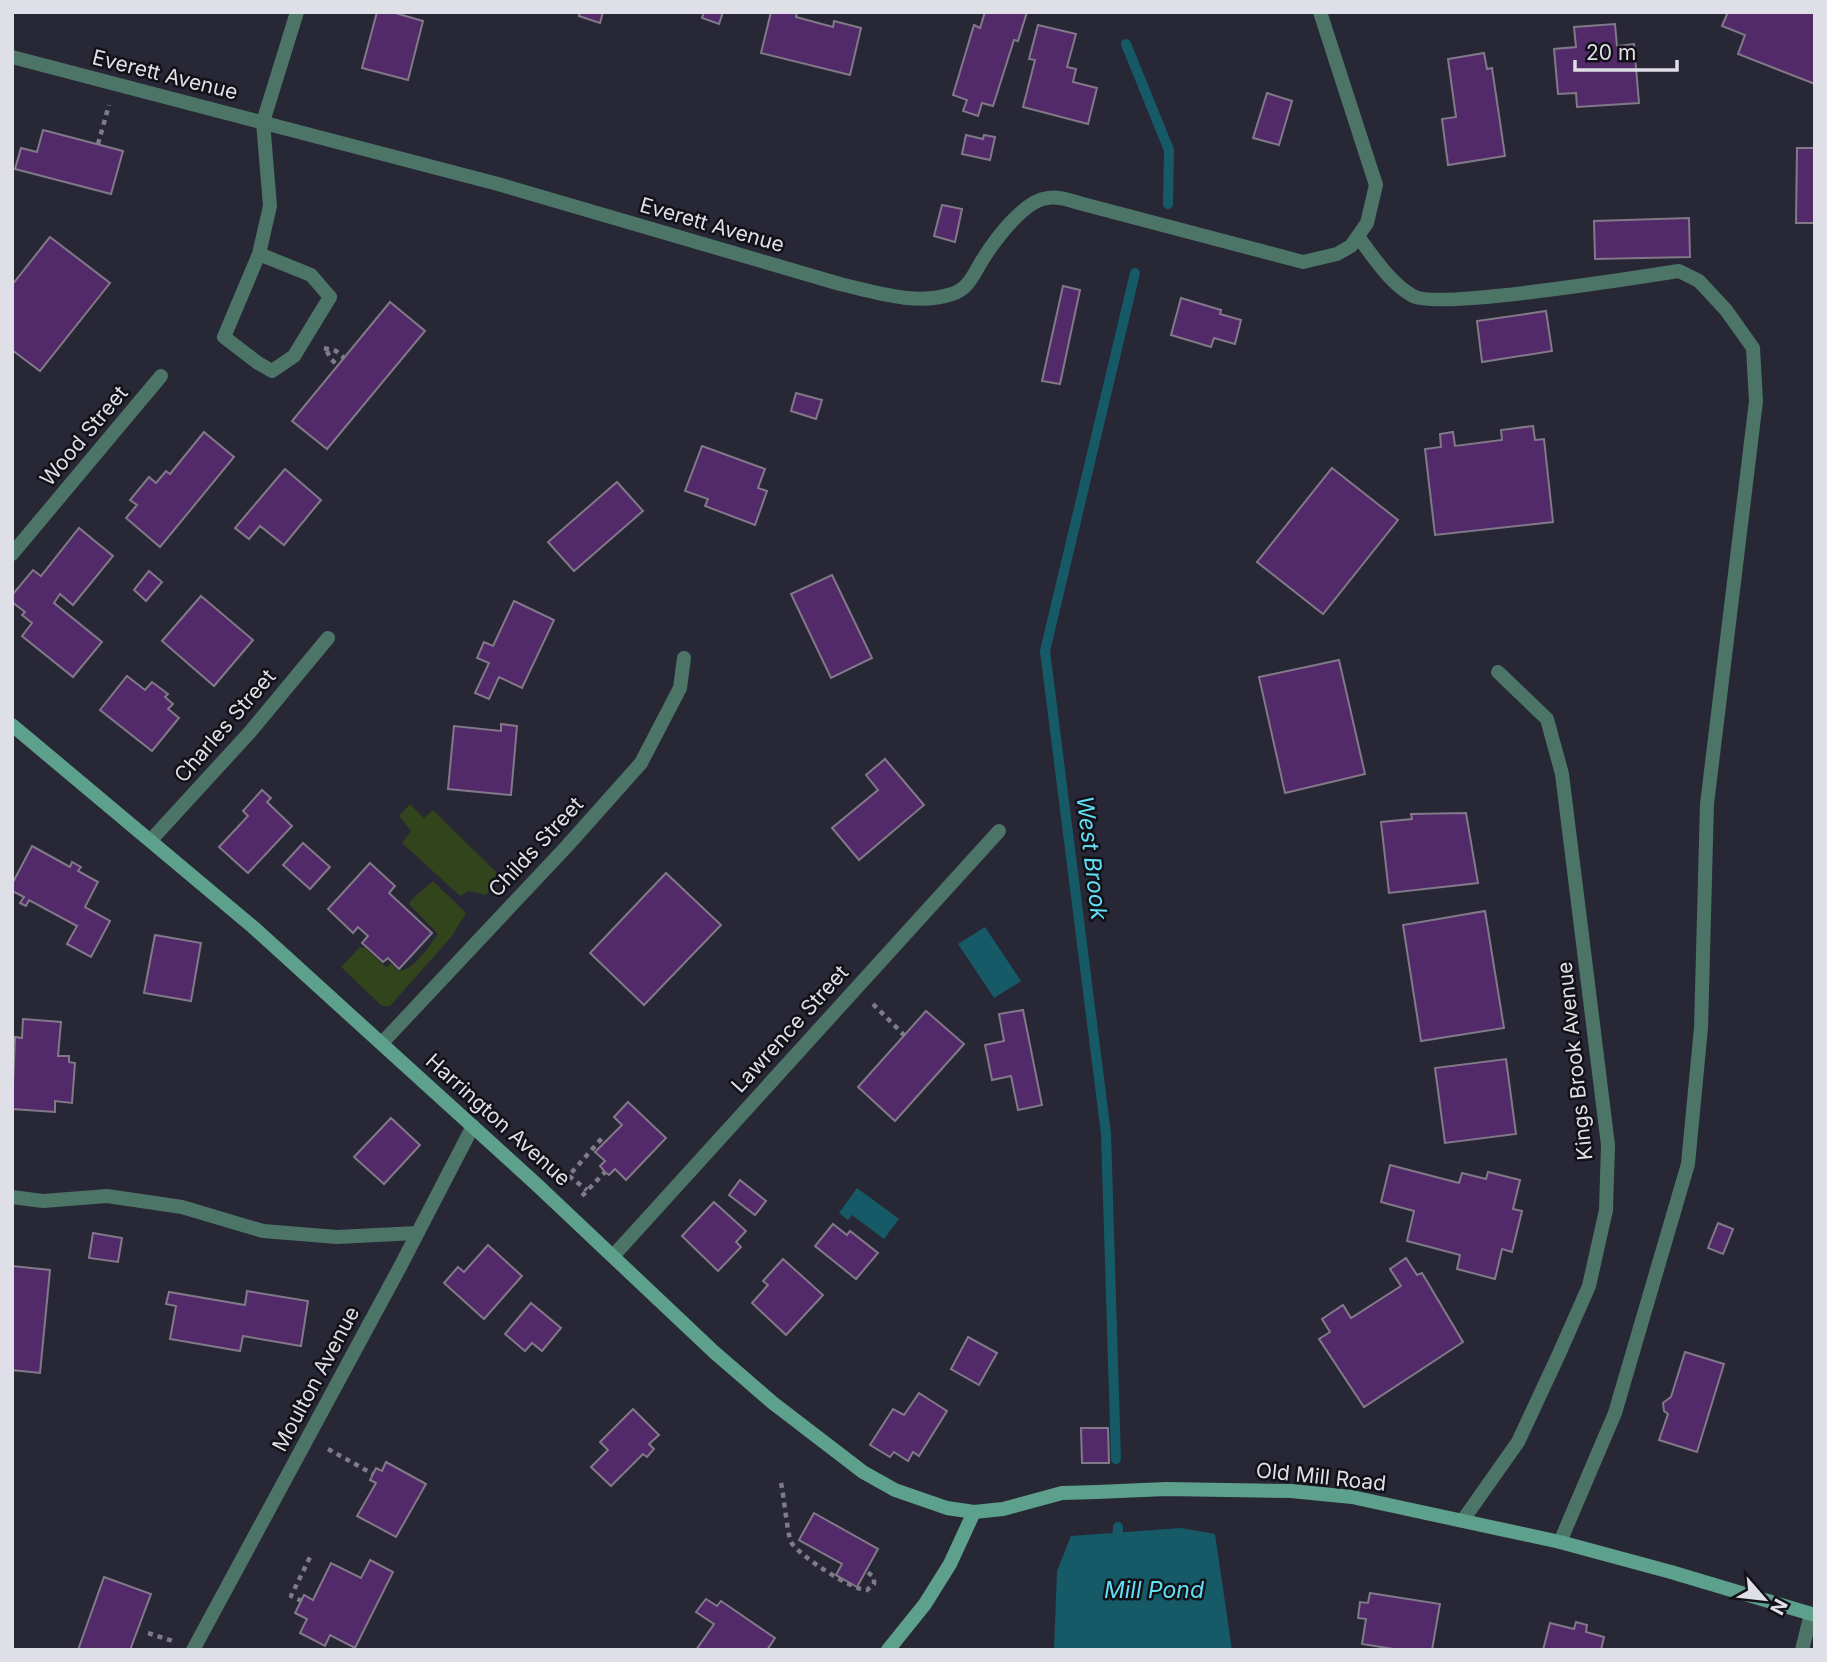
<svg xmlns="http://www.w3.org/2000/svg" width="1827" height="1662" font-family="Inter,sans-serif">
<rect width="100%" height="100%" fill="#282735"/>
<g fill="#31441b">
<polygon points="410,804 424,818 433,810 496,872 499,876 486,895 469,891 460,896 402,843 411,831 399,816"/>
<path d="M433,881l33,32 -14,23 -62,70h-8l-41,-39 19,-20 5,1 21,19 5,-3 8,7c15,-1 29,-24 39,-37l-29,-30 2,-4z"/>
</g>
<g fill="#155a66">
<polygon points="985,927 1021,981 994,998 958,944"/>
<polygon points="857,1188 899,1219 884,1239 852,1215 848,1220 839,1213"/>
<polygon points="1181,1528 1215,1534 1232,1650 1054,1650 1057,1571 1071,1536"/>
</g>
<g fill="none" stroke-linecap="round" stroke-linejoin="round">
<g stroke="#155a66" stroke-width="10">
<polyline points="1126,44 1169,150 1168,204"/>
<polyline points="1116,1459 1106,1134 1045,651 1135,273"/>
<polyline points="1117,1546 1118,1527"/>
</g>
</g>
<g fill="#522a6a" stroke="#827988" stroke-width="2">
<polygon points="377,12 392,12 423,21 408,80 362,68"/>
<polygon points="580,12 603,12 600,23 579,16"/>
<polygon points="704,12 723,12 719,24 702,18"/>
<polygon points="771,12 797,12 796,17 833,27 834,21 861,28 850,75 761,53"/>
<polygon points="985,12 1027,12 1018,41 1014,40 993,106 982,103 978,116 963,111 967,100 953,95 974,25 980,28"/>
<polygon points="1728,12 1815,12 1815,84 1738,54 1745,35 1722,26"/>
<polygon points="1615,24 1617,46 1634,44 1639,103 1577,107 1576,93 1558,94 1554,49 1576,47 1574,27"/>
<polygon points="1038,25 1076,34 1067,67 1076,69 1073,82 1097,88 1088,124 1023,107 1035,60 1029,59"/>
<polygon points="1484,53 1487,69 1492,68 1505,156 1448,165 1442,119 1456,117 1448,59"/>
<polygon points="1267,93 1292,101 1279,145 1253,138"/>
<polygon points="43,130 123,151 111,194 15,169 21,148 37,152"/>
<polygon points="966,135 983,139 984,135 995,137 990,160 962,154"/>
<polygon points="1797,148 1815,148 1815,223 1796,223"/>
<polygon points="942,205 962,209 955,242 934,236"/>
<polygon points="1689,218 1690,257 1595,259 1594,221"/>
<polygon points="50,237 110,283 40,371 12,350 12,285"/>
<polygon points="1063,286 1080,290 1060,384 1042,381"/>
<polygon points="1181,298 1221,310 1220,314 1241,320 1235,344 1214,338 1211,347 1171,335"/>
<polygon points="390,302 425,331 327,449 292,421"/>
<polygon points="1546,311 1552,351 1482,362 1477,321"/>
<polygon points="796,393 822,400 816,419 791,411"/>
<polygon points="1533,426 1535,440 1544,439 1553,522 1435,535 1425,449 1441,447 1440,434 1453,432 1455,446 1502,440 1501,430"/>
<polygon points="204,432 234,457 160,547 126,518 137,505 130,500 149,477 156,483 166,471 170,474"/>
<polygon points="702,446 765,469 758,488 767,491 755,525 705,506 708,499 685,491"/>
<polygon points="1332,468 1398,520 1323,614 1257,562"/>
<polygon points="285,469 321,500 284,545 260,526 249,539 235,528"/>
<polygon points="617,482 643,511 574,571 548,542"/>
<polygon points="79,528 113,556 73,605 60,594 54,603 102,642 73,677 22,636 32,623 22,615 25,612 12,602 12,595 33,570 41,576"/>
<polygon points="149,571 162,582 146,601 134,590"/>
<polygon points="832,575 872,658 831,678 791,594"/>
<polygon points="201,596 253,640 214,686 162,641"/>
<polygon points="514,601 554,620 522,688 499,677 489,699 475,693 489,663 477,658 484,642 493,646"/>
<polygon points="1339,660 1365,774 1285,793 1259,677"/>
<polygon points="127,676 145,690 152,682 168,694 165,697 173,704 168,709 179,718 152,751 100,710"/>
<polygon points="501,724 517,726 511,795 448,789 454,726 501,731"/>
<polygon points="885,759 924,805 859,860 832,828 878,790 866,775"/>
<polygon points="262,790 271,798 267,802 292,826 248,873 219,847 248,816 243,811"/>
<polygon points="1466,813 1478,883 1389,893 1381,822 1412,819 1411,814"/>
<polygon points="303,843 330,867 310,889 283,865"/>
<polygon points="32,846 70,867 72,862 81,867 78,871 98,882 85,907 110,921 91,957 67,944 77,926 29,900 26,906 20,903 24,897 12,891 12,884"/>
<polygon points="370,863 395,886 389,893 432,933 399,969 388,958 383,962 362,943 368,936 358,927 353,933 328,909"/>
<polygon points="666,873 721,925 644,1005 590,953"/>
<polygon points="1485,911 1504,1028 1421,1041 1403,925"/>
<polygon points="155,935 201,943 191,1001 144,993"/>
<polygon points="1023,1010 1042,1105 1018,1110 1011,1076 992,1080 985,1045 1004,1041 999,1014"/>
<polygon points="926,1011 964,1044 895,1121 858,1087"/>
<polygon points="23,1019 61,1022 58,1056 69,1056 69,1062 75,1063 72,1103 55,1101 55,1112 12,1109 15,1037 22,1038"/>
<polygon points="1506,1059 1516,1134 1445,1143 1435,1068"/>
<polygon points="628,1102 666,1138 626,1180 615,1169 609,1175 605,1172 600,1166 605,1161 595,1152 622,1125 614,1117"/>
<polygon points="391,1118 420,1145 384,1184 354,1157"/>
<polygon points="1390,1165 1459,1183 1462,1173 1486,1179 1488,1172 1520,1180 1513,1209 1522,1211 1512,1252 1502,1249 1495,1279 1457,1269 1460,1255 1407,1241 1414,1211 1381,1202"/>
<polygon points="740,1180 766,1201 755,1215 729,1195"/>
<polygon points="714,1202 746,1231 736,1242 741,1247 718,1271 682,1236"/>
<polygon points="1718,1223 1733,1229 1723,1254 1708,1248"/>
<polygon points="833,1224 847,1235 850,1231 878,1253 856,1279 815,1246"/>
<polygon points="93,1233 122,1238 118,1262 89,1258"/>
<polygon points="488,1245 522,1276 484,1319 444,1283 458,1267 464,1272"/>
<polygon points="1406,1258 1417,1275 1422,1273 1463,1342 1364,1407 1319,1339 1330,1332 1322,1319 1343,1305 1351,1318 1401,1286 1390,1269"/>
<polygon points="783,1259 823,1295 786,1335 752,1303 768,1285 763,1281"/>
<polygon points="12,1266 50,1270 40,1373 12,1370"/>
<polygon points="247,1291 308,1301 301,1346 243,1336 240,1351 170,1339 176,1306 166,1304 169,1292 245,1305"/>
<polygon points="531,1303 561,1328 542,1351 532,1343 525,1351 505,1334"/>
<polygon points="968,1337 997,1353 979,1385 951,1369"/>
<polygon points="1685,1352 1724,1364 1697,1452 1659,1440 1668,1414 1664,1411 1663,1403 1671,1397"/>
<polygon points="919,1393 947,1411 919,1456 913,1452 908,1461 894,1452 890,1457 870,1445 893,1409 904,1415"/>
<polygon points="633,1409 659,1435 649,1444 654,1449 647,1457 643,1454 611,1486 591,1467 608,1450 600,1442"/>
<polygon points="1081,1428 1108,1428 1109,1463 1082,1463"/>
<polygon points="386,1462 426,1484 396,1537 357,1516 376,1483 370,1480 376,1468 382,1471"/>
<polygon points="814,1513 878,1549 857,1587 836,1575 842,1564 799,1540"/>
<polygon points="370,1560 393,1572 355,1648 330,1635 325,1646 300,1633 307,1619 295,1613 304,1595 313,1600 331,1563 361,1578"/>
<polygon points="104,1577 151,1594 130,1650 78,1650"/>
<polygon points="1370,1593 1440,1604 1432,1650 1400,1650 1362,1644 1366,1619 1358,1618 1360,1602 1368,1603"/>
<polygon points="706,1599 717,1606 721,1601 775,1638 767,1650 696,1650 714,1624 696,1612"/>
<polygon points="1576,1622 1587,1625 1586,1632 1604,1637 1601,1650 1543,1650 1550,1623 1574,1629"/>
</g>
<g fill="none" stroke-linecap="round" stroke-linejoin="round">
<g stroke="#7d7c88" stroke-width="4.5" stroke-dasharray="5 5" stroke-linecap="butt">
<polyline points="98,144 109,105"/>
<polyline points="324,348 336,351 344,358"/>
<polyline points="327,351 330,358 338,366"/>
<polyline points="873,1004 904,1035"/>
<polyline points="569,1176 587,1190"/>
<polyline points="565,1180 604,1136"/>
<polyline points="582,1196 605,1172"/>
<polyline points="328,1449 373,1474"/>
<path d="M781,1483c3,13 6,49 10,59 7,13 62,49 76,48l7,-6v-7l-8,-6"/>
<polyline points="302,1601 291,1596 311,1555"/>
<polyline points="148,1633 173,1641"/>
</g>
<g stroke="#4c7568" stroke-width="14">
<path d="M1359,238c16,21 31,45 54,58 24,14 226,-19 266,-25l20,10 27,29 27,38 3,53 -49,403 -6,224 -13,136 -73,249 -55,129"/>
<polyline points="259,254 311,275 330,297 294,356 272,371 258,363 224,337 259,254 270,206 263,122"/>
</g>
<g stroke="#4c7568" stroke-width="14">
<path d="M12,57l486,127 342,100c35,8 76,22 112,10 17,-5 22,-21 31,-35 12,-19 41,-59 65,-61 10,-2 21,2 31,5l224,59 34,-8 14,-8 16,-23 9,-38 -56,-173"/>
<polyline points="263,122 297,12"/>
<polyline points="12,554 161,376"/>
<polyline points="151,840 250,732 328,638"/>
<polyline points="382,1043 568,845 641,763 680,688 684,658"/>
<polyline points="12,1197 43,1201 107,1196 182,1207 263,1231 337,1237 417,1233"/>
<polyline points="614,1255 999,831"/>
<polyline points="1463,1520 1518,1442 1559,1354 1589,1286 1606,1210 1608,1145 1562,774 1547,719 1498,672"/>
<polyline points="193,1650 400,1267 473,1126"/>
<polyline points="1802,1650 1811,1614"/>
</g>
<g stroke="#5da08b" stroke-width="14">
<polyline points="12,725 253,927 535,1183 714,1352 773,1403 863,1472 895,1490 947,1508 974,1512 1003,1509 1062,1493 1097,1492 1166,1489 1291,1491 1352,1497 1560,1542 1671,1572 1815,1615"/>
<polyline points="888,1650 925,1604 950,1564 974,1512"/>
</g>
</g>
<g text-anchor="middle" stroke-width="5" stroke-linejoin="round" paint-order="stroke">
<g font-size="21" fill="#dfdfe8" stroke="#111117">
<text transform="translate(165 75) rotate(14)" y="7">Everett Avenue</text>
<text transform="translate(712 225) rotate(16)" y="7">Everett Avenue</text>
<text transform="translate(84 436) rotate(-50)" y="7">Wood Street</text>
<text transform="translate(225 726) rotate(-49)" y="7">Charles Street</text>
<text transform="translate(536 847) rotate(-47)" y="7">Childs Street</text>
<text transform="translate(790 1029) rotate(-48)" y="7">Lawrence Street</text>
<text transform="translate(1575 1061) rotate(-96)" y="7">Kings Brook Avenue</text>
<text transform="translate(498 1120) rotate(42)" y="7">Harrington Avenue</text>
<text transform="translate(316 1379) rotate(-62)" y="7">Moulton Avenue</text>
<text transform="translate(1321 1477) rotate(6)" y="7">Old Mill Road</text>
</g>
<g font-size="23" font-style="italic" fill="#62def5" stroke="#111117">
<text transform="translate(1092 858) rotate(83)" y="8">West Brook</text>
<text x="1154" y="1598">Mill Pond</text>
</g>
</g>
<rect width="1827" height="1662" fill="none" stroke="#dfdfe8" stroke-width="28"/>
<g transform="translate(1764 1599) rotate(118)" stroke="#111117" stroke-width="5" paint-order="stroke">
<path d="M0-5L12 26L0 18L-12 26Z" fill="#dfdfe8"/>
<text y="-10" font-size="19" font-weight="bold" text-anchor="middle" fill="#dfdfe8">N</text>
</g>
<path d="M1575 60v10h102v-10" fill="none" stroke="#dfdfe8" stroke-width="3.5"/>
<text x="1586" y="60" font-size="21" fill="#dfdfe8" stroke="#111117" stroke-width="5" paint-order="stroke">20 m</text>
</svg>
